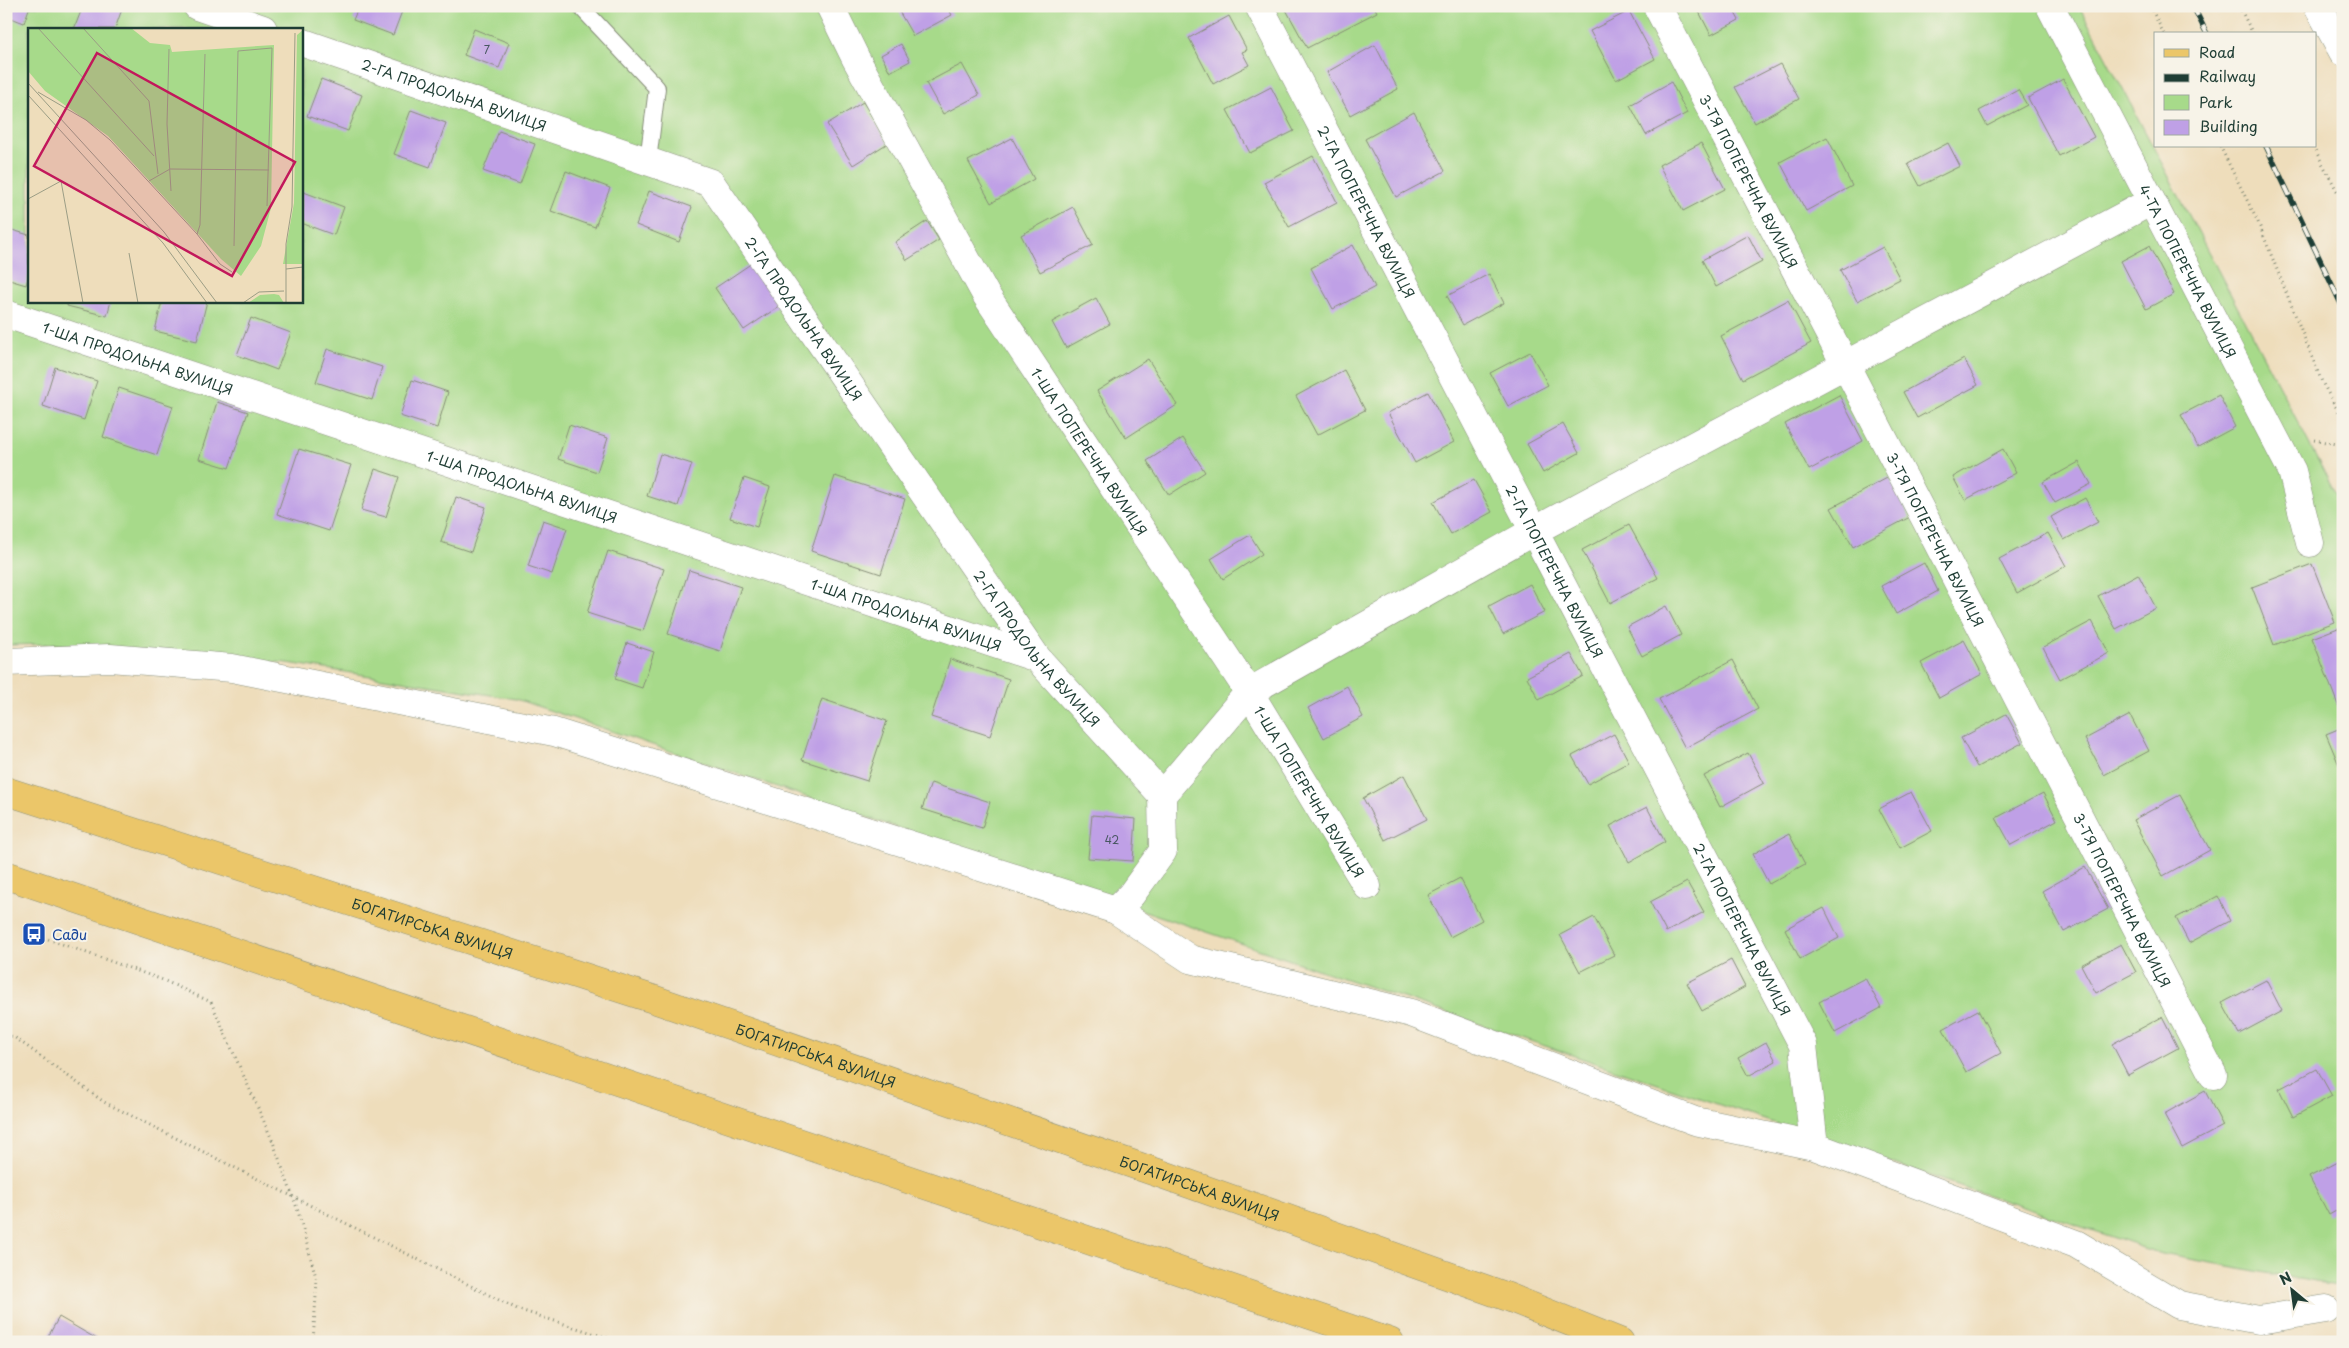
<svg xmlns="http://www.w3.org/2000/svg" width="2349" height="1348" font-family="'Playpen Sans',sans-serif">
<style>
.green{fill:#a7da8a;stroke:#638c5f;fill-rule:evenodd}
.building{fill:#bfa0e6}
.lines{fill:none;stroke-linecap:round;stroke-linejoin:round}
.service-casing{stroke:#868d78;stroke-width:18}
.minor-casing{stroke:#868d78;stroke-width:29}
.primary-casing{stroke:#868d78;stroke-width:29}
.path{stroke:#868d78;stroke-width:3;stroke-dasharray:1 4;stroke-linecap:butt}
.service{stroke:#fff;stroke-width:16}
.minor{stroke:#fff;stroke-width:28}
.primary{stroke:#ebc669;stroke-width:28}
.rail-casing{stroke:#1f3d34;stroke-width:5.5}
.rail{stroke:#f7f3e8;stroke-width:4;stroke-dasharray:11;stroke-linecap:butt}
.labels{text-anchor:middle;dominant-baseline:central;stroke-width:4;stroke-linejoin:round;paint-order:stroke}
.number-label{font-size:11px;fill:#475660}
.street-label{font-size:14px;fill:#1f3d34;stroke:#f7f3e8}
.transit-label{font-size:14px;fill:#164399;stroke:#f7f3e8;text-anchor:start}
.inset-road{fill:none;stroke:#9b9d85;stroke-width:1}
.view{fill:#c2185b;fill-opacity:0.15;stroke:#c2185b;stroke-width:2.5}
.inset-edge{fill:none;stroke:#1f3d34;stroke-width:2.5}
</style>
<rect width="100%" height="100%" fill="#f7f3e8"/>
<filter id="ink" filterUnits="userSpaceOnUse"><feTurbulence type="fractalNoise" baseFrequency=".02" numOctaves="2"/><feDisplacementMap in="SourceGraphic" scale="10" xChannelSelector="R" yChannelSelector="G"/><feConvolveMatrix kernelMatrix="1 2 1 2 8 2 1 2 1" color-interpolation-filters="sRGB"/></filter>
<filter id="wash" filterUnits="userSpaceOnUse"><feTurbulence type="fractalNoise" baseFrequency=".0096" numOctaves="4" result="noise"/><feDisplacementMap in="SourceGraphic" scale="20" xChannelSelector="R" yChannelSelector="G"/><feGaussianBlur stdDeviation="1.12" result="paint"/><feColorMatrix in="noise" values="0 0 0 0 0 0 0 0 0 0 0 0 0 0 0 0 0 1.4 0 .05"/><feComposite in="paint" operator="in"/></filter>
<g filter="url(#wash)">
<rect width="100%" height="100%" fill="#edb"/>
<path class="green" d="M 6,6 L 2079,6 L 2343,508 L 2343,1287 L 2162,1254 L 516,699 L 288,663 L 53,644 L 6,645 ZM 29,29 L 301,29 L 301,301 L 29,301 Z"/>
<g id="blocks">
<path class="building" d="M 6,6 L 30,6 L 24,23 L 6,16 Z
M 83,6 L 115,6 L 122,9 L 115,29 L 74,29 Z
M 359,6 L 404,6 L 393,35 L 353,20 Z
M 896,6 L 947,6 L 952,15 L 913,36 Z
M 1284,6 L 1374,6 L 1377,12 L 1307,48 Z
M 1696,6 L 1731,6 L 1739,20 L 1711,35 Z
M 1629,11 L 1655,59 L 1616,80 L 1590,31 Z
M 1229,16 L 1247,50 L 1242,52 L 1249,65 L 1213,84 L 1189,38 Z
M 474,29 L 509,43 L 499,68 L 464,55 Z
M 901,44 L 910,61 L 890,72 L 881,55 Z
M 1375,45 L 1398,89 L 1350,115 L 1327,72 Z
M 962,64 L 979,95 L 943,114 L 926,83 Z
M 1780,64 L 1799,99 L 1755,123 L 1735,87 Z
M 321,79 L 362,95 L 348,131 L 307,116 Z
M 2063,79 L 2094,137 L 2059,156 L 2028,98 Z
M 1671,82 L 1687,113 L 1646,135 L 1630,105 Z
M 1271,87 L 1294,131 L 1250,153 L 1227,110 Z
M 2018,90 L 2027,105 L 1987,126 L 1979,111 Z
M 863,102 L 888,143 L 853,165 L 827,124 Z
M 411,110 L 446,123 L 430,167 L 394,154 Z
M 1414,112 L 1445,171 L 1396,197 L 1365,139 Z
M 499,131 L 535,144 L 520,184 L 483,171 Z
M 1827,137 L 1852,186 L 1806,211 L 1780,162 Z
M 1012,138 L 1034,179 L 991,203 L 968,161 Z
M 1701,143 L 1725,189 L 1683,211 L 1659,165 Z
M 1948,143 L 1960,166 L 1920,186 L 1908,164 Z
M 1313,156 L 1337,202 L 1289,227 L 1264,182 Z
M 566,171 L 610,188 L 595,227 L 551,211 Z
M 301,191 L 344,207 L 334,235 L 301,223 Z
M 649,191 L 692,207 L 679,242 L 636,225 Z
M 1073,207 L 1093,245 L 1040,272 L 1021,235 Z
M 927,221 L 939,240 L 907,260 L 895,242 Z
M 12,230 L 29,235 L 29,274 L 26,285 L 6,279 L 6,251 Z
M 1748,235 L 1762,262 L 1716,287 L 1702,260 Z
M 1353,245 L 1375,287 L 1333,309 L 1311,268 Z
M 2149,246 L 2174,294 L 2146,309 L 2121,261 Z
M 1883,247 L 1900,279 L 1857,301 L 1840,270 Z
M 755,261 L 784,303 L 744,330 L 715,288 Z
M 1489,274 L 1504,303 L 1463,325 L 1447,296 Z
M 1096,298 L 1110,324 L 1066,348 L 1052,322 Z
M 1788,300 L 1811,343 L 1743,379 L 1721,336 Z
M 68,301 L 111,301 L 107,316 L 67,306 Z
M 162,301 L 207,301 L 197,341 L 155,331 Z
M 251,318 L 291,333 L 277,370 L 237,355 Z
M 327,349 L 382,367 L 372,400 L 316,382 Z
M 1530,352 L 1548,385 L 1508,406 L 1490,373 Z
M 1148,359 L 1177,405 L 1126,438 L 1097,391 Z
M 1964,359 L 1978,385 L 1917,418 L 1903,392 Z
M 55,367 L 97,381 L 84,420 L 43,406 Z
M 1344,370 L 1365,410 L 1317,435 L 1296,396 Z
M 412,380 L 448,392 L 437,428 L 400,416 Z
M 119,388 L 173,406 L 157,455 L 103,437 Z
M 1428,392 L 1454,442 L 1415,463 L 1388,413 Z
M 1839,395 L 1863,441 L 1809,470 L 1785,424 Z
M 2219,395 L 2235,427 L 2198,447 L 2181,415 Z
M 217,402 L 248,412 L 229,468 L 199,459 Z
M 1563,424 L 1579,453 L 1543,473 L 1527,444 Z
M 569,425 L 608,438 L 597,472 L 558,459 Z
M 1183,438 L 1205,472 L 1169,495 L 1147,461 Z
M 299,449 L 351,465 L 329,531 L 277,514 Z
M 2003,449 L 2016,473 L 1965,500 L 1953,477 Z
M 660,454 L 692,464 L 678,506 L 647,496 Z
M 2079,462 L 2091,484 L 2055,503 L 2043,482 Z
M 375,469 L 399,477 L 386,517 L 361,510 Z
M 835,476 L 905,499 L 881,574 L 811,551 Z
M 1889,477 L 1910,517 L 1853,547 L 1831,508 Z
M 744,478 L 770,487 L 757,527 L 730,518 Z
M 1474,480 L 1492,512 L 1451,534 L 1433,502 Z
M 456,497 L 486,507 L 471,552 L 441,542 Z
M 2085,498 L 2098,522 L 2064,540 L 2051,517 Z
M 543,520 L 567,528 L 552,574 L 528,566 Z
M 1629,525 L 1658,578 L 1610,603 L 1582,550 Z
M 2048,533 L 2066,566 L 2017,593 L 1999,559 Z
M 1250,535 L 1262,554 L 1223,579 L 1211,559 Z
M 608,551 L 664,569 L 643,631 L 587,613 Z
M 1924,563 L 1938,591 L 1896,614 L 1881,586 Z
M 2312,564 L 2335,622 L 2274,645 L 2252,587 Z
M 689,570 L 741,587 L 720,651 L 668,634 Z
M 2138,574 L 2156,608 L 2116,629 L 2098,596 Z
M 1530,584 L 1545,612 L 1503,634 L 1489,606 Z
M 1666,606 L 1681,635 L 1642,656 L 1627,627 Z
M 2092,621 L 2109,653 L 2060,679 L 2043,647 Z
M 2338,628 L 2343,641 L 2343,718 L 2312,638 Z
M 1964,640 L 1982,674 L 1939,698 L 1921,663 Z
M 627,643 L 654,652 L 642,688 L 615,679 Z
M 1571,654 L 1583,676 L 1539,700 L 1527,677 Z
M 950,659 L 1009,679 L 990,736 L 931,717 Z
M 1733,660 L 1758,709 L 1685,748 L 1659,699 Z
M 1347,686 L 1363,717 L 1324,738 L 1308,708 Z
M 822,699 L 887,721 L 867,781 L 802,760 Z
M 2006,714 L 2022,743 L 1977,767 L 1961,738 Z
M 2130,715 L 2149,751 L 2104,775 L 2085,739 Z
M 2343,727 L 2343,764 L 2339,765 L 2326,734 Z
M 1614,734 L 1629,762 L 1588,784 L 1572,756 Z
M 1748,753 L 1764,783 L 1720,807 L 1704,776 Z
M 1404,775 L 1427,819 L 1385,840 L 1363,798 Z
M 931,783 L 990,802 L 982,828 L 922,809 Z
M 1911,792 L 1932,831 L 1900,848 L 1879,809 Z
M 2043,793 L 2057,820 L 2011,845 L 1996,818 Z
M 2180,795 L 2210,850 L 2163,876 L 2133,820 Z
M 1647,807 L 1665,842 L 1629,862 L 1610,826 Z
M 1092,815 L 1136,819 L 1133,861 L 1088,858 Z
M 1789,834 L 1805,864 L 1769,884 L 1753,854 Z
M 2085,867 L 2108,909 L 2064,932 L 2042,891 Z
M 1460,878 L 1482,920 L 1450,937 L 1428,895 Z
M 1687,882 L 1704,912 L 1666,932 L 1650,902 Z
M 2218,896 L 2230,921 L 2189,943 L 2176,918 Z
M 1824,908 L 1839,938 L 1800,959 L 1785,929 Z
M 1594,917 L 1614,955 L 1580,972 L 1560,935 Z
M 2121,944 L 2136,972 L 2096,993 L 2081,965 Z
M 1731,960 L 1745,987 L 1702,1011 L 1687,983 Z
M 1865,978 L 1881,1008 L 1835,1033 L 1819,1002 Z
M 2266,980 L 2282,1011 L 2239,1034 L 2222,1003 Z
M 1978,1010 L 2001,1053 L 1966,1072 L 1943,1029 Z
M 2162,1017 L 2178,1048 L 2128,1075 L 2112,1044 Z
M 1766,1042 L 1776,1061 L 1748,1076 L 1738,1058 Z
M 2317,1069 L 2332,1096 L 2293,1117 L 2279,1089 Z
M 2205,1091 L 2223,1126 L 2182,1148 L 2164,1114 Z
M 2342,1160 L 2343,1207 L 2329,1215 L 2309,1177 Z
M 59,1317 L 102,1342 L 45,1342 Z"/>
</g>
</g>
<g filter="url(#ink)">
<use href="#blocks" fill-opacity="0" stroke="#868d78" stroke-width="1"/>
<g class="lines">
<g class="service-casing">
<path id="service" d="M 580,6 L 657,88 L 648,161"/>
</g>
<g class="minor-casing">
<g id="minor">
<path d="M 197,6 L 263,29"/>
<path id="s1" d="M 830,6 L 856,59 L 986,295 L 1249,692 L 1367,886"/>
<path id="s2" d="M 1259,6 L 1803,1045 L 1814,1146"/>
<path id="s3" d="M 1657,6 L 1845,364 L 2213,1075"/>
<path id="s4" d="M 2050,6 L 2292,471 L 2310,543"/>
<path d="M 2318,6 L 2343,52"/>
<path id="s5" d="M 301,42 L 711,183 L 1037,658 L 1162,795"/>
<path id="s6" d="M 6,314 L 1037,658"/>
<path d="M 6,662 L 110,658 L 232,668 L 554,732 L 1116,910 L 1190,959 L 1411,1013 L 1695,1121 L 1814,1146 L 2076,1244 L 2179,1305 L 2259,1320 L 2326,1309"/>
<path d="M 1116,910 L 1131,895 L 1163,851 L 1162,795 L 1249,692 L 1532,532 L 2150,202"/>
</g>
</g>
<g class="primary-casing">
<g id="primary">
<path id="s7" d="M 6,791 L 656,1000 L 1164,1175 L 1508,1297 L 1620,1342"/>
<path d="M 6,875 L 1390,1342"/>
</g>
</g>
<path class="path" d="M 2150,6 L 2164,34
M 2239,6 L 2253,34
M 2220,146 L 2258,222 L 2322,382 L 2343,420
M 2313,146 L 2343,202
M 2314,440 L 2343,445
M 34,934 L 163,980 L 211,1002 L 273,1142 L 298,1211 L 317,1281 L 313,1342
M 6,1035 L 14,1037 L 104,1102 L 517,1309 L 621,1342"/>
<use href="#service" class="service"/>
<use href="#minor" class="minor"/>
<use href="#primary" class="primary"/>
<g class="rail-casing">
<path id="rail" d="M 2193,6 L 2207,34
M 2266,146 L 2343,308"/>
</g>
<use href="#rail" class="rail"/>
</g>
</g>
<defs>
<g id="bus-square" transform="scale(1.25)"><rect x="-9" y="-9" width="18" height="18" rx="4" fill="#1a4fb4" stroke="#f7f3e8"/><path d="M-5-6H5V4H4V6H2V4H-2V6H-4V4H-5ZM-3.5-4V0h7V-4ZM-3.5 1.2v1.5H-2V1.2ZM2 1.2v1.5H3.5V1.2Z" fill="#fff"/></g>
</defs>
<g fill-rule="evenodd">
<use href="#bus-square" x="34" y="934"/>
</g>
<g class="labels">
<g class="number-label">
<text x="487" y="49">7</text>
<text x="1112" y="839">42</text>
</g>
<g class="street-label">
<text stroke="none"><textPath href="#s5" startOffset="162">2-ГА ПРОДОЛЬНА ВУЛИЦЯ</textPath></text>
<text stroke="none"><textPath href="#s3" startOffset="198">3-ТЯ ПОПЕРЕЧНА ВУЛИЦЯ</textPath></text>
<text stroke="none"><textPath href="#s2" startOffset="232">2-ГА ПОПЕРЕЧНА ВУЛИЦЯ</textPath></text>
<text stroke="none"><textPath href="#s4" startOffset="299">4-ТА ПОПЕРЕЧНА ВУЛИЦЯ</textPath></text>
<text stroke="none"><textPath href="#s5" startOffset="598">2-ГА ПРОДОЛЬНА ВУЛИЦЯ</textPath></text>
<text stroke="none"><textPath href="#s6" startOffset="139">1-ША ПРОДОЛЬНА ВУЛИЦЯ</textPath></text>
<text stroke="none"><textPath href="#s1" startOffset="516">1-ША ПОПЕРЕЧНА ВУЛИЦЯ</textPath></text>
<text stroke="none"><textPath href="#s6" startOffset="544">1-ША ПРОДОЛЬНА ВУЛИЦЯ</textPath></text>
<text stroke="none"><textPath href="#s3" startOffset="602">3-ТЯ ПОПЕРЕЧНА ВУЛИЦЯ</textPath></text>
<text stroke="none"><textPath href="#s2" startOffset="638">2-ГА ПОПЕРЕЧНА ВУЛИЦЯ</textPath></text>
<text stroke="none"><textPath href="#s6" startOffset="949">1-ША ПРОДОЛЬНА ВУЛИЦЯ</textPath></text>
<text stroke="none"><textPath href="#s5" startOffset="1002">2-ГА ПРОДОЛЬНА ВУЛИЦЯ</textPath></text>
<text stroke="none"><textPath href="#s1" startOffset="921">1-ША ПОПЕРЕЧНА ВУЛИЦЯ</textPath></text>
<text stroke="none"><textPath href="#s3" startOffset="1008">3-ТЯ ПОПЕРЕЧНА ВУЛИЦЯ</textPath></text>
<text stroke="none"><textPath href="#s7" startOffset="448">БОГАТИРСЬКА ВУЛИЦЯ</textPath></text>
<text stroke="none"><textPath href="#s2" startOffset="1042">2-ГА ПОПЕРЕЧНА ВУЛИЦЯ</textPath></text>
<text stroke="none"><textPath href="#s7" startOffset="852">БОГАТИРСЬКА ВУЛИЦЯ</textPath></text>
<text stroke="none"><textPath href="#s7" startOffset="1258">БОГАТИРСЬКА ВУЛИЦЯ</textPath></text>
</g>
<g class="transit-label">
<text x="52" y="934">Сади</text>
</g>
</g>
<g transform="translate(28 28)">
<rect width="275" height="275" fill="#edb"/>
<path d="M 0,0 L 103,0 L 122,15 L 142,17 L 144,24 L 246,17 L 243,180 L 233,218 L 213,248 L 193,231 L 80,108 L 17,63 L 0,43 ZM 275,2 L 275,236 L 255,236 L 266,175 L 269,7 ZM 246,266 L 251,267 L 256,275 L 220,275 L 232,267 Z" fill="#a7da8a"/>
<path class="inset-road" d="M 10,0 L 126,128M 55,0 L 121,73 L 130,146M 141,21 L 139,96 L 143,163M 0,55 L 136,204 L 189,275M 10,64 L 58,92 L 82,112 L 169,206 L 192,236 L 204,244M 0,67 L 135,215 L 179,275M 121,153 L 142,141 L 241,142M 0,171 L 33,153 L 55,275M 169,206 L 172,197 L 177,26M 206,218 L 210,23 L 244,20 L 239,178M 101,225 L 110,275M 258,241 L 275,239M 215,275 L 231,264 L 256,263M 258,275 L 258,216 L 264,179 L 267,5"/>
<path class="view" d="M 69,25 L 267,134 L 204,248 L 6,138 Z"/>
<rect width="275" height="275" class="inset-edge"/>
</g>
<rect width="2349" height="1348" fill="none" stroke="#f7f3e8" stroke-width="25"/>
<rect x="2154" y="32" width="162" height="115" fill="#f7f3e8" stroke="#a1aaa0"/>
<rect x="2164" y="49" width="25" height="8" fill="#ebc669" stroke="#a1aaa0"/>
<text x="2199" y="58" font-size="15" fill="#1f3d34">Road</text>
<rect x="2164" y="74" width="25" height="8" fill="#1f3d34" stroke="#a1aaa0"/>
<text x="2199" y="82" font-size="15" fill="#1f3d34">Railway</text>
<rect x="2164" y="95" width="25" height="15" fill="#a7da8a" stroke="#a1aaa0"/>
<text x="2199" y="108" font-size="15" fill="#1f3d34">Park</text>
<rect x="2164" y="120" width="25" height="15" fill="#bfa0e6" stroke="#a1aaa0"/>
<text x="2199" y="132" font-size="15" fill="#1f3d34">Building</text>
<g transform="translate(2292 1290) rotate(331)" stroke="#f7f3e8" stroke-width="4" paint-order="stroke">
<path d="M0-4L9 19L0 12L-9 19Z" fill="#1f3d34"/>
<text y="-8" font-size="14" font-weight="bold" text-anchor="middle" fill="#1f3d34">N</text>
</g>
</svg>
